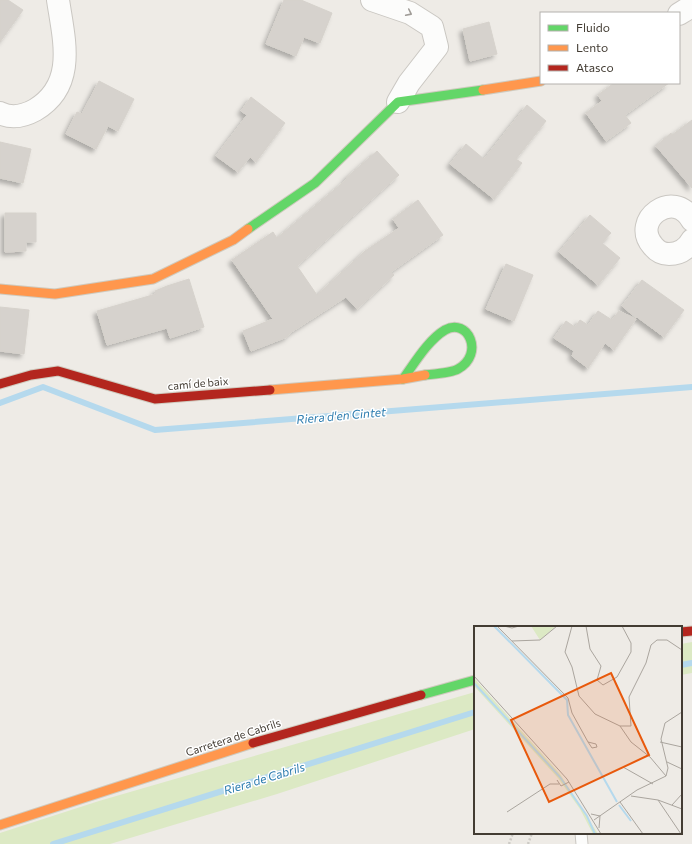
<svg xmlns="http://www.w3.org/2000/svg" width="692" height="844" font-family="Commissioner,sans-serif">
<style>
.green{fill:#dce9c4}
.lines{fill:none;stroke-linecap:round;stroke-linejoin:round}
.stream{stroke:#b5d9ed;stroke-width:6}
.building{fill:#d6d2cd;stroke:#d6d2cc;filter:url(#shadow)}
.lane-casing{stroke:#cac7c2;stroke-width:13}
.street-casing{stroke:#cac7c2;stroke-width:24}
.fast-casing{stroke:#cfcabe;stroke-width:11}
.slow-casing{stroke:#cfcabe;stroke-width:11}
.jam-casing{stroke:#cfcabe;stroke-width:11}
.path{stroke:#cccac5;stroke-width:2.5;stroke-dasharray:2 2;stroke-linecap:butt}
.lane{stroke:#fcfcfb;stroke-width:11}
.street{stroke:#fcfcfb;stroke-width:22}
.fast{stroke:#63d668;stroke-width:9}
.slow{stroke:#ff974d;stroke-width:9}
.jam{stroke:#b3261e;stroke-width:9}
.oneway{stroke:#a09c97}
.labels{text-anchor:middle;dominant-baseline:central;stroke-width:3;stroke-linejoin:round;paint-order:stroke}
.street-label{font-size:11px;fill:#433c33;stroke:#fff}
.water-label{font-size:12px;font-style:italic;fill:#2c7caf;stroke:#fff}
.inset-river{fill:none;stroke:#b5d9ed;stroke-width:2}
.inset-road{fill:none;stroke:#aaa59e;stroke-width:1}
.view{fill:#e8590c;fill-opacity:0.15;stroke:#e8590c;stroke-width:2}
.inset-edge{fill:none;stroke:#433c33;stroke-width:2}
</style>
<defs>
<filter id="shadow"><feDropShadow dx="-3.5" dy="3.5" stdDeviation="2" flood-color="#0004"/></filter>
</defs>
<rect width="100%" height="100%" fill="#eeebe6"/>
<path class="green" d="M 692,642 L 692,673 L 681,675 L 681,644 Z
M 475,692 L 475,729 L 277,794 L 110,844 L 0,844 L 0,833 L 99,801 Z"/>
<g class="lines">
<path class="stream" d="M 0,403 L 43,387 L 155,430 L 692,387
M 681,665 L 692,663
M 53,844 L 475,712"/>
</g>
<path class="building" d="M 0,0 L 8,0 L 23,10 L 0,42 Z
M 284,0 L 301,0 L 332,13 L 320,43 L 304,37 L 296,56 L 266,44 Z
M 489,22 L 497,54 L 470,61 L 463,29 Z
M 99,81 L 134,99 L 118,131 L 108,126 L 96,149 L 66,134 L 77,112 L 82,114 Z
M 614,83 L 669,83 L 625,115 L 631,123 L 606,141 L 586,113 L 602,101 L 598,95 Z
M 251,97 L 285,123 L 256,162 L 250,157 L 238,172 L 216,156 L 247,115 L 241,111 Z
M 527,105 L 546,121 L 516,159 L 522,163 L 494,199 L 450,164 L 466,144 L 484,159 Z
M 692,120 L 692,188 L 656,146 L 671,133 L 672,135 Z
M 0,142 L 31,149 L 23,183 L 0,178 Z
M 377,151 L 399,175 L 297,266 L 317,295 L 365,251 L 399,228 L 393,219 L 418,200 L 443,235 L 391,272 L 394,275 L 357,309 L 346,297 L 290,333 L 287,337 L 251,351 L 243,331 L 273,319 L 232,260 L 273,232 L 277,238 L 347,179 L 346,178 Z
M 5,213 L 36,213 L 36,242 L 26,242 L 26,251 L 5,252 Z
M 590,215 L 611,233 L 602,243 L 620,258 L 598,285 L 559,252 Z
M 506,264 L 533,275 L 514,321 L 486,309 Z
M 189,279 L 204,327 L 170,338 L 167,328 L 107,345 L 97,311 L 156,294 L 155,291 L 167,286 Z
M 642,280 L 684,310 L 664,337 L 637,317 L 636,318 L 622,306 Z
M 0,307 L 29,310 L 24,354 L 0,351 Z
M 598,311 L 612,320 L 619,311 L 636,319 L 614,350 L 605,343 L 588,368 L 572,356 L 574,351 L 554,338 L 566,321 L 575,327 L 580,320 L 588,325 Z"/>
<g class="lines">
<g class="lane-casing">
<path id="lane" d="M 581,833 L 582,844"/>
</g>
<g class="street-casing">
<path id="street" d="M 372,0 L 410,13 L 432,27 L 437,47 L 409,83 L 398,102
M 679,14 L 692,6
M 0,113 C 12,119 24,116 35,110 C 77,85 64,40 58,0
M 692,220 C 674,188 630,220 653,246 C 657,251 663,254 669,254 C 679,254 687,249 692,240"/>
</g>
<g class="fast-casing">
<path id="fast" d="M 248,229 L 315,183 L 398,102 L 483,90
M 403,379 C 414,364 428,340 445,330 C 468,317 485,354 458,369 C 451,373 434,374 425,375
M 421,695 L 475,680"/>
</g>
<g class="slow-casing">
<path id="slow" d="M 483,90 L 541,81
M 0,289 L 55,294 L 153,279 L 233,240 L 248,229
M 270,390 L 403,379 L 425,375
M 0,825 L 253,743"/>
</g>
<g class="jam-casing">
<path id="jam" d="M 0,384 L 31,375 L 58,371 L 155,399 L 270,390
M 681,632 L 692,631
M 253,743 L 421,695"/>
</g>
<path class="path" d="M 509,844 L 513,833
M 528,844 L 532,833"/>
<use href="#lane" class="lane"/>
<use href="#street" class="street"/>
<use href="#fast" class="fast"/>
<use href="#slow" class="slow"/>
<use href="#jam" class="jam"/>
</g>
<defs><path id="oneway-chevron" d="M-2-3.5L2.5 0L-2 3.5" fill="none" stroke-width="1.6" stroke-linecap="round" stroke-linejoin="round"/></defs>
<use class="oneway" href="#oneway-chevron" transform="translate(409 13) rotate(26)"/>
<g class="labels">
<g class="street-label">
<text transform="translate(198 383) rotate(-5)">camí de baix</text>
<text transform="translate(233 737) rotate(-18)">Carretera de Cabrils</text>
</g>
<g class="water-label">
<text transform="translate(341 415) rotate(-5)">Riera d'en Cintet</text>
<text transform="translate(264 778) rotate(-17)">Riera de Cabrils</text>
</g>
</g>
<g transform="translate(474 626)">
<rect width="208" height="208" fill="#eeebe6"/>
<path d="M 57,0 L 82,0 L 66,14 ZM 0,52 L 86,148 L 124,208 L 119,208 L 106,183 L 84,152 L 0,60 Z" fill="#dce9c4"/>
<path class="inset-river" d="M 20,0 L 93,74 L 94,89 L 143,176M 0,57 L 86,151 L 113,190 L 121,208M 145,179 L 157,195"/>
<path class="inset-road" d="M 23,0 L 94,72 L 98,87 L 114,116 L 118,122 L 123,121 L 122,118 L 114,116M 30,0 L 38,2 L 45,0M 98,0 L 91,26 L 98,41 L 105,70 L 121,88 L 146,100 L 157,116 L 176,131 L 192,150M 112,0 L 116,23 L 127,40 L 123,54 L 129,59 L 143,51 L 157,26 L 157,17 L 148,0M 38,15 L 66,14 L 83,0M 0,50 L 93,153 L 127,208M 146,100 L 157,100 L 155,71 L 172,37 L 177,19 L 183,14 L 193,14 L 208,24M 186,116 L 208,121M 193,136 L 208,143M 149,141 L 179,158M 83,154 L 87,160 L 95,156M 157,170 L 184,174 L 208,183M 184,174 L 207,208M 146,176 L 169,208M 198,179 L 208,168M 33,186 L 76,158 L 85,158M 117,188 L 126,190 L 125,202M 120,194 L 163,164 L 192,150 L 194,142 L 187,113 L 191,97 L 208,86"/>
<path class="view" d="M 137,47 L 175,129 L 75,176 L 37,94 Z"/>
<rect width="208" height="208" class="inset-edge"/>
</g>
<rect x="540" y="12" width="140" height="72" fill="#ffffff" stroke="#b4b1ad"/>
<rect x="548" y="25" width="20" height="6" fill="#63d668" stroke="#b4b1ad"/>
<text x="576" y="32" font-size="12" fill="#433c33">Fluido</text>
<rect x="548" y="45" width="20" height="6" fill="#ff974d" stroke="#b4b1ad"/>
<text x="576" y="52" font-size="12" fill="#433c33">Lento</text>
<rect x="548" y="65" width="20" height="6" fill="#b3261e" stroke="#b4b1ad"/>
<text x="576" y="72" font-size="12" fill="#433c33">Atasco</text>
</svg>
